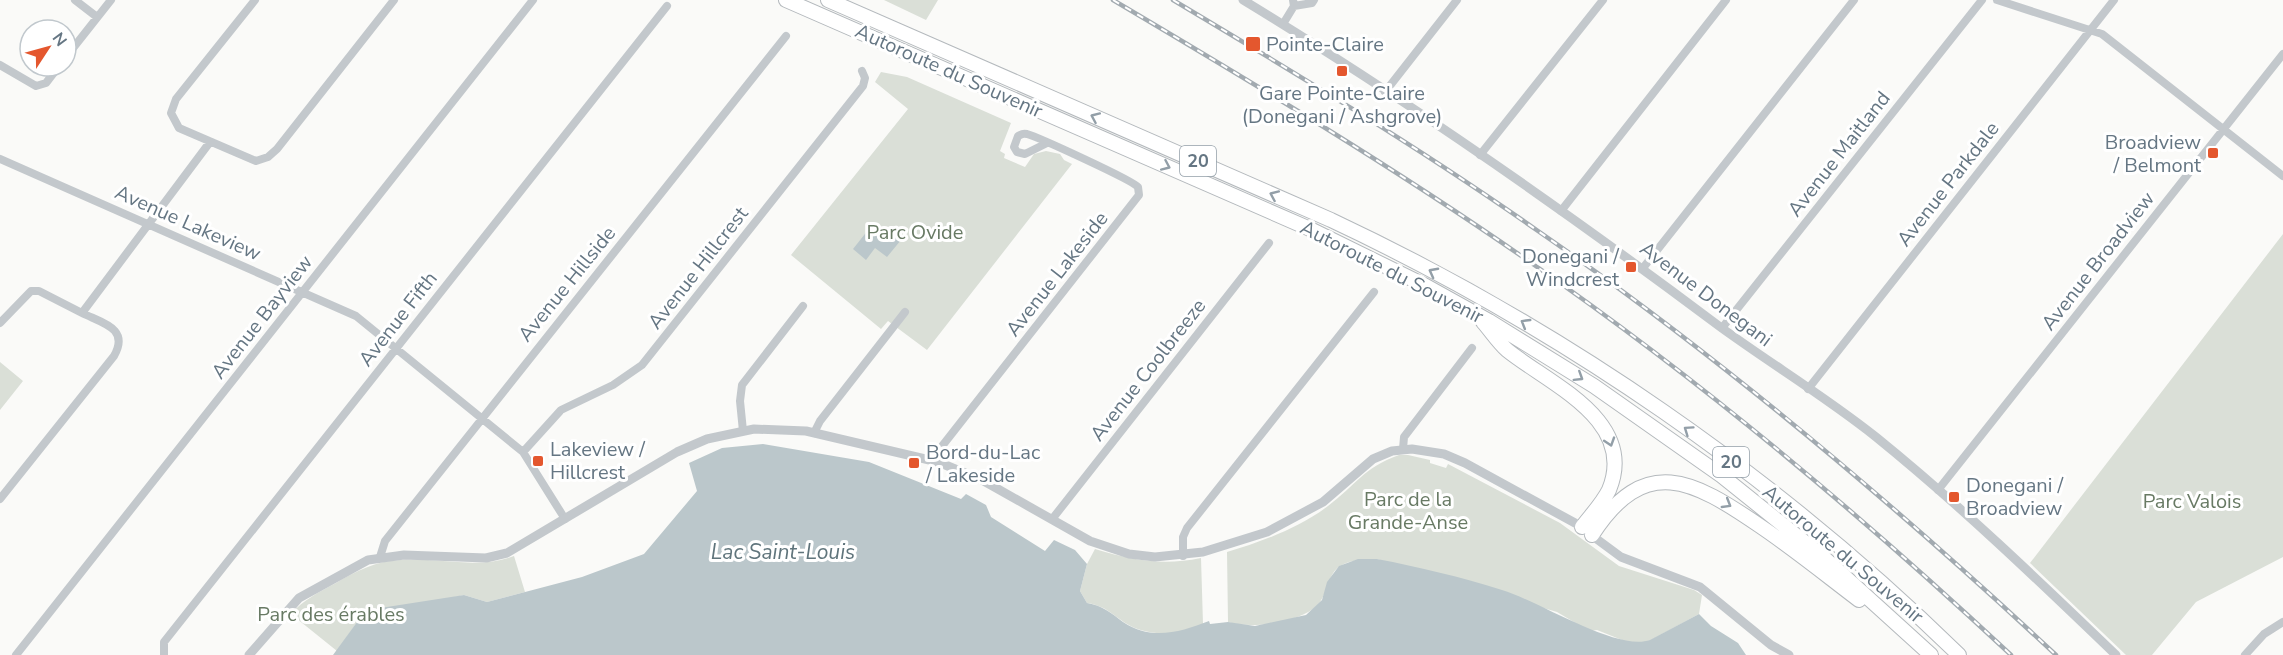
<svg xmlns="http://www.w3.org/2000/svg" width="2283" height="655" font-family="'Nunito Sans',sans-serif">
<style>
.green{fill:#dadfd7}
.water{fill:#bbc7cb}
.lines{fill:none;stroke-linecap:round;stroke-linejoin:round}
.motorway-casing{stroke:#b4b9bd;stroke-width:16}
.minor{stroke:#c3c8cc;stroke-width:8}
.tertiary{stroke:#c3c8cc;stroke-width:9}
.motorway{stroke:#fff;stroke-width:14}
.rail-casing{stroke:#a2aab0;stroke-width:4.5}
.rail{stroke:#fff;stroke-width:2;stroke-dasharray:7;stroke-linecap:butt}
.oneway{stroke:#939fa8}
.poi-dot{fill:#e4572e;stroke:#fff;stroke-width:2}
.labels{text-anchor:middle;dominant-baseline:central;stroke-width:6;stroke-linejoin:round;paint-order:stroke}
.shield{fill:#fff;stroke:#939fa8;stroke-width:1.5}
.shield-label{font-size:18px;font-weight:bold;fill:#657683}
.poi-label{font-size:20px;fill:#657683;stroke:#fff;text-anchor:start}
.street-label{font-size:20px;fill:#657683;stroke:#fff}
.park-label{font-size:20px;fill:#687a64;stroke:#fff}
.water-label{font-size:21px;font-style:italic;fill:#60757c;stroke:#fff}
</style>
<rect width="100%" height="100%" fill="#fafaf8"/>
<path class="green" d="M 884,0 L 938,0 L 926,20 Z
M 881,72 L 907,77 L 1011,123 L 1000,151 L 1005,154 L 1004,158 L 1025,167 L 1034,154 L 1046,151 L 1060,154 L 1064,160 L 1072,164 L 927,350 L 888,321 L 881,329 L 791,255 L 908,109 L 875,82 Z
M 2283,234 L 2283,557 L 2196,602 L 2152,655 L 2126,655 L 2030,563 Z
M 0,362 L 23,381 L 0,410 Z
M 1399,455 L 1408,455 L 1430,460 L 1430,463 L 1446,468 L 1448,464 L 1560,523 L 1619,566 L 1694,590 L 1702,595 L 1699,614 L 1651,640 L 1642,643 L 1627,642 L 1597,630 L 1589,631 L 1557,612 L 1377,559 C 1364,560 1352,559 1340,566 C 1328,574 1328,591 1320,602 C 1306,622 1251,630 1228,622 L 1227,552 C 1261,542 1299,528 1328,506 C 1356,485 1363,468 1399,455 Z
M 1095,549 C 1132,560 1162,566 1201,558 L 1203,624 C 1180,636 1149,637 1127,624 C 1111,614 1106,606 1087,603 L 1080,591 L 1087,564 Z
M 514,556 L 525,592 L 487,602 L 464,595 L 360,618 L 337,651 L 291,614 C 303,600 319,592 336,583 C 356,571 376,561 400,560 C 439,557 476,570 514,556 Z"/>
<path class="water" d="M 872,225 L 884,235 L 888,230 L 901,240 L 887,257 L 875,248 L 866,260 L 853,249 Z
M 763,444 L 869,462 L 961,499 L 966,494 L 986,505 L 991,517 L 1045,551 L 1054,540 L 1075,550 L 1087,564 L 1080,591 L 1087,603 C 1103,606 1110,612 1123,622 C 1151,641 1181,632 1209,621 L 1210,624 L 1228,622 L 1255,626 L 1306,615 L 1322,600 L 1327,582 L 1339,566 L 1358,559 L 1377,559 C 1419,567 1461,577 1502,590 C 1539,601 1617,652 1650,640 L 1699,614 L 1711,626 L 1738,643 L 1746,655 L 333,655 L 360,618 L 374,609 L 464,595 L 487,602 L 582,577 L 644,554 L 697,491 L 689,463 L 722,448 Z"/>
<g class="lines">
<g class="motorway-casing">
<path id="motorway" d="M 786,0 L 1310,229 L 1426,286 L 1489,321 L 1594,386 L 1722,476 L 1823,557 L 1931,655
M 828,0 L 1331,220 C 1561,328 1777,477 1959,655
M 1483,322 C 1491,331 1498,342 1507,350 C 1549,384 1638,420 1609,490 C 1602,504 1591,515 1582,527
M 1592,535 C 1645,453 1693,480 1760,526 C 1794,549 1826,575 1859,600"/>
</g>
<path class="minor" d="M 75,0 L 97,17
M 255,0 L 176,99 L 171,113 L 179,128 L 256,161 L 268,157 L 277,149 L 394,0
M 1293,0 L 1294,6 L 1312,3 L 1314,0
M 1997,0 L 2102,34 L 2283,176
M 1283,24 L 1294,6
M 66,57 L 111,0
M 0,65 L 36,86 L 46,83 L 59,66
M 1385,92 L 1457,0
M 1480,155 L 1603,0
M 0,159 L 356,316 L 523,452 L 565,519
M 1561,211 L 1726,0
M 1643,268 L 1854,0
M 0,323 L 31,291 L 39,291 L 82,313
M 1722,328 L 1982,0
M 1808,389 L 2114,0
M 743,431 L 740,401 L 742,385 L 803,306
M 814,433 L 820,421 L 905,312
M 1403,449 L 1404,437 L 1472,348
M 523,452 L 561,410 L 613,385 L 642,365 L 863,86 L 865,78 L 862,71
M 934,461 L 939,450 L 1139,195 L 1138,187 C 1132,180 1038,137 1027,134 C 1022,133 1022,134 1018,136 L 1014,147 L 1017,152 L 1025,154 L 1047,143
M 1938,490 L 2283,54
M 0,499 L 114,356 C 130,328 102,323 82,313 L 210,142
M 1053,518 L 1269,243
M 1183,556 L 1183,537 L 1187,528 L 1374,292
M 380,557 L 385,541 L 786,36
M 16,655 L 533,0
M 164,655 L 164,642 L 667,6
M 2245,655 L 2264,634 L 2283,622"/>
<path class="tertiary" d="M 1243,0 C 1406,99 1567,212 1719,326 C 1771,364 1826,397 1876,437 C 1960,505 2038,580 2116,655
M 249,655 L 299,598 L 368,560 L 404,555 L 486,558 L 507,553 L 677,452 L 707,439 L 754,429 L 806,431 L 938,462 L 982,480 L 1090,541 L 1129,554 L 1155,557 L 1203,552 L 1267,532 L 1323,502 L 1373,459 L 1392,451 L 1412,449 L 1444,454 L 1465,463 L 1575,523 L 1621,557 L 1700,587 L 1771,645 L 1789,655"/>
<use href="#motorway" class="motorway"/>
<g class="rail-casing">
<path id="rail" d="M 1113,0 C 1255,84 1395,168 1530,262 C 1701,380 1860,514 2011,655
M 1173,0 C 1297,74 1420,148 1538,231 C 1722,358 1892,502 2056,655"/>
</g>
<use href="#rail" class="rail"/>
</g>
<defs><path id="oneway-chevron" d="M-2-3.5L2.5 0L-2 3.5" fill="none" stroke-width="1.6" stroke-linecap="round" stroke-linejoin="round" transform="scale(1.5)"/></defs>
<g class="oneway">
<use href="#oneway-chevron" transform="translate(1095 117) rotate(-156)"/>
<use href="#oneway-chevron" transform="translate(1166 166) rotate(24)"/>
<use href="#oneway-chevron" transform="translate(1274 195) rotate(-156)"/>
<use href="#oneway-chevron" transform="translate(1433 272) rotate(-152)"/>
<use href="#oneway-chevron" transform="translate(1525 323) rotate(-149)"/>
<use href="#oneway-chevron" transform="translate(1579 377) rotate(32)"/>
<use href="#oneway-chevron" transform="translate(1688 430) rotate(-145)"/>
<use href="#oneway-chevron" transform="translate(1610 442) rotate(72)"/>
<use href="#oneway-chevron" transform="translate(1727 504) rotate(31)"/>
</g>
<g class="poi-dot">
<rect x="1245" y="36" width="16" height="16" rx="3"/>
<rect x="1336" y="65" width="12" height="12" rx="3"/>
<rect x="2207" y="147" width="12" height="12" rx="3"/>
<rect x="1625" y="261" width="12" height="12" rx="3"/>
<rect x="532" y="455" width="12" height="12" rx="3"/>
<rect x="908" y="457" width="12" height="12" rx="3"/>
<rect x="1948" y="491" width="12" height="12" rx="3"/>
</g>
<g class="labels">
<g class="shield">
<rect x="1180" y="146" width="36" height="30" rx="4.5"/>
<rect x="1713" y="447" width="36" height="30" rx="4.5"/>
</g>
<g class="shield-label">
<text x="1198" y="161">20</text>
<text x="1731" y="462">20</text>
</g>
<g class="poi-label">
<text x="1266" y="44">Pointe-Claire</text>
<text x="1342" y="93" text-anchor="middle">Gare Pointe-Claire<tspan x="1342" dy="23">(Donegani / Ashgrove)</tspan></text>
<text x="2201" y="142" text-anchor="end">Broadview<tspan x="2201" dy="23">/ Belmont</tspan></text>
<text x="1619" y="256" text-anchor="end">Donegani /<tspan x="1619" dy="23">Windcrest</tspan></text>
<text x="550" y="449">Lakeview /<tspan x="550" dy="23">Hillcrest</tspan></text>
<text x="926" y="452">Bord-du-Lac<tspan x="926" dy="23">/ Lakeside</tspan></text>
<text x="1966" y="485">Donegani /<tspan x="1966" dy="23">Broadview</tspan></text>
</g>
<g class="street-label">
<text transform="translate(949 71) rotate(24)">Autoroute du Souvenir</text>
<text transform="translate(1839 154) rotate(-52)">Avenue Maitland</text>
<text transform="translate(1948 184) rotate(-52)">Avenue Parkdale</text>
<text transform="translate(188 223) rotate(24)">Avenue Lakeview</text>
<text transform="translate(2098 261) rotate(-52)">Avenue Broadview</text>
<text transform="translate(698 268) rotate(-52)">Avenue Hillcrest</text>
<text transform="translate(1392 272) rotate(27)">Autoroute du Souvenir</text>
<text transform="translate(1057 274) rotate(-52)">Avenue Lakeside</text>
<text transform="translate(567 284) rotate(-51)">Avenue Hillside</text>
<text transform="translate(1706 294) rotate(37)">Avenue Donegani</text>
<text transform="translate(262 317) rotate(-52)">Avenue Bayview</text>
<text transform="translate(398 319) rotate(-52)">Avenue Fifth</text>
<text transform="translate(1148 370) rotate(-52)">Avenue Coolbreeze</text>
<text transform="translate(1843 554) rotate(40)">Autoroute du Souvenir</text>
</g>
<g class="park-label">
<text x="915" y="232">Parc Ovide</text>
<text x="1408" y="499">Parc de la<tspan x="1408" dy="23">Grande-Anse</tspan></text>
<text x="2192" y="501">Parc Valois</text>
<text x="331" y="614">Parc des érables</text>
</g>
<g class="water-label">
<text x="783" y="552">Lac Saint-Louis</text>
</g>
</g>
<g transform="translate(48 48) rotate(54)"><circle r="28" fill="#ffffff" stroke="#c1c8cd" stroke-width="1.5"/>
<path d="M0-4.5L10 22L0 15L-10 22Z" fill="#e4572e"/>
<text y="-9" font-size="16" font-weight="bold" text-anchor="middle" fill="#657683">N</text>
</g>
</svg>
